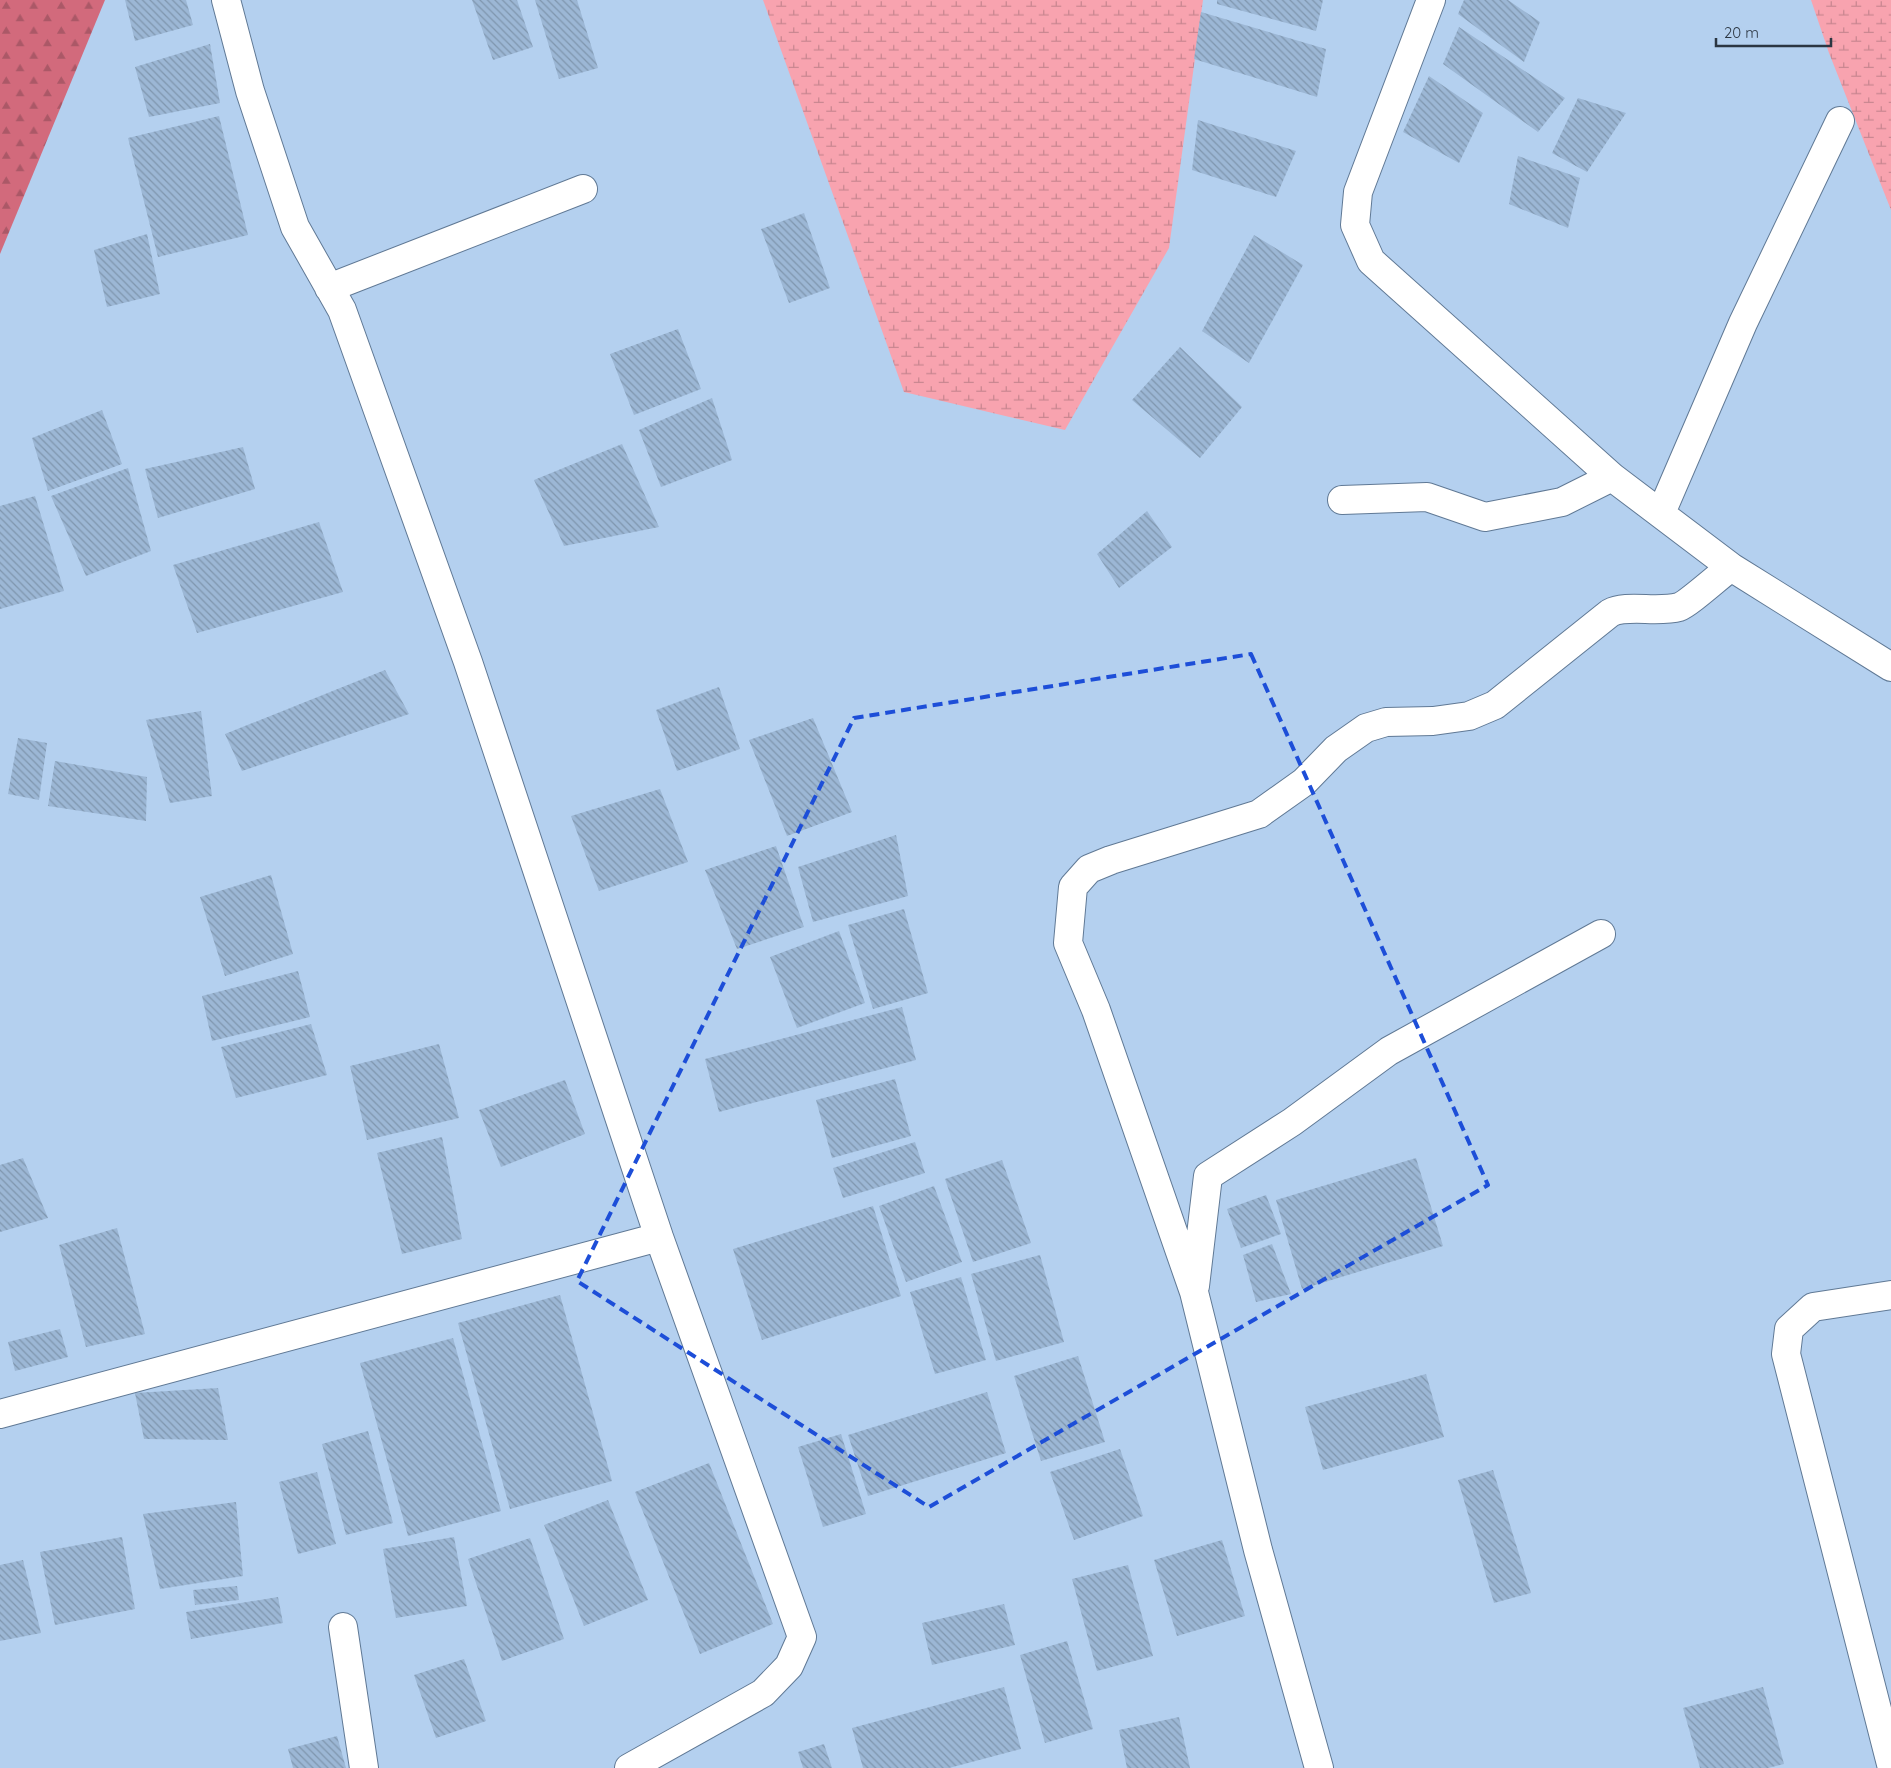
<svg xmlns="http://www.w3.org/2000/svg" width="1891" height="1768" font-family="Quicksand,sans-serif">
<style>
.forest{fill:url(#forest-firs)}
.wetland{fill:url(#wetland-marsh)}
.building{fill:url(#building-back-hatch)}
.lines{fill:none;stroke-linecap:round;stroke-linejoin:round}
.minor-casing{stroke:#607995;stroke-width:30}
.minor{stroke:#fff;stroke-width:28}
.marked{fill:none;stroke:#1d4ed8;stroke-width:4;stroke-dasharray:10 6;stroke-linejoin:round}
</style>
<defs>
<pattern id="forest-firs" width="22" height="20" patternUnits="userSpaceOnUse" patternTransform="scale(1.25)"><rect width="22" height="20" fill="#d26a7c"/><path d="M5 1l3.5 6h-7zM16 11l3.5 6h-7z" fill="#ab5867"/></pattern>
<pattern id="wetland-marsh" width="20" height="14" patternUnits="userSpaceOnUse" patternTransform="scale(1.25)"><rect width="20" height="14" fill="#f8a3af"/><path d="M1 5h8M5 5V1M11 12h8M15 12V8" fill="none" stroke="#c98690"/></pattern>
<pattern id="building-back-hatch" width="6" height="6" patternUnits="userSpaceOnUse" patternTransform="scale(1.25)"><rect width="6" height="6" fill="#9cb7d5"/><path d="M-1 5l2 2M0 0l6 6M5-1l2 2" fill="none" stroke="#7f96ae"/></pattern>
</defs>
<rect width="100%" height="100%" fill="#b4d0ef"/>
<path class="forest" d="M 0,0 L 105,0 L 0,254 Z"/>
<path class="wetland" d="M 763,0 L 1203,0 L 1169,248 L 1065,430 L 904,392 Z
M 1811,0 L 1891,0 L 1891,210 L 1829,53 Z"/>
<path class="building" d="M 125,0 L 186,0 L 193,25 L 135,41 Z
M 472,0 L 517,0 L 533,47 L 493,60 Z
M 535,0 L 577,0 L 598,68 L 559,79 Z
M 1217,0 L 1323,0 L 1316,31 L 1217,4 Z
M 1464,0 L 1508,0 L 1540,22 L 1524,62 L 1458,14 Z
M 1201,12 L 1326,49 L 1317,97 L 1194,59 Z
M 1459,27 L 1565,98 L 1538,132 L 1443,64 Z
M 210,44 L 220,103 L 149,117 L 135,67 Z
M 1429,76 L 1483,113 L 1459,163 L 1403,132 Z
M 1578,98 L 1626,113 L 1587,172 L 1552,153 Z
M 219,116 L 248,235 L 158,257 L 128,138 Z
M 1198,120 L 1296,151 L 1276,197 L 1192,170 Z
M 1518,156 L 1580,178 L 1568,228 L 1509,204 Z
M 804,213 L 830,288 L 789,303 L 761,229 Z
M 147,234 L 160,294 L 107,307 L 94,250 Z
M 1254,235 L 1303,265 L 1249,363 L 1202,331 Z
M 678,329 L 701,389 L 634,415 L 610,354 Z
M 1180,347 L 1242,407 L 1200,458 L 1132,400 Z
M 712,398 L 732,460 L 661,487 L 639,430 Z
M 102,410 L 122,464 L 48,491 L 32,438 Z
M 622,444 L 659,527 L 564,546 L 534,480 Z
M 243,447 L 255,489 L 158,518 L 145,469 Z
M 128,468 L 151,551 L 86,576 L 51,496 Z
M 35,496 L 64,591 L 0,609 L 0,506 Z
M 1147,511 L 1172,547 L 1119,588 L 1097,554 Z
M 319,522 L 343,592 L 197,633 L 173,565 Z
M 385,670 L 409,714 L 242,771 L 225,734 Z
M 719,687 L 740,749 L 677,771 L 656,710 Z
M 201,711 L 212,796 L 170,803 L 146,720 Z
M 813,718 L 852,812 L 787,836 L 749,740 Z
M 18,738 L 47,743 L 39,800 L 8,794 Z
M 55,761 L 147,777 L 146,821 L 48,806 Z
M 660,789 L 688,862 L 599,891 L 571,816 Z
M 896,835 L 908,896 L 813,922 L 798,867 Z
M 776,846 L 804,927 L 737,949 L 705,870 Z
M 271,875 L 293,954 L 225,976 L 200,897 Z
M 904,909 L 928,993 L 873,1009 L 848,925 Z
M 839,931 L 865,1003 L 797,1028 L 770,957 Z
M 298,971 L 310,1017 L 212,1041 L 202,996 Z
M 902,1007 L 916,1060 L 719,1112 L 705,1059 Z
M 311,1024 L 327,1075 L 236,1098 L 221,1047 Z
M 439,1044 L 459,1118 L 367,1140 L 350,1066 Z
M 895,1079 L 911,1136 L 832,1158 L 816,1100 Z
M 565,1080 L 585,1134 L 501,1167 L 479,1110 Z
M 442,1137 L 462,1239 L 402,1254 L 377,1153 Z
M 915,1142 L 925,1173 L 843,1198 L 833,1168 Z
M 23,1158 L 48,1218 L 0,1232 L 0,1165 Z
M 1416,1158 L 1443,1246 L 1302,1289 L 1276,1200 Z
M 1002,1160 L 1031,1243 L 973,1262 L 945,1179 Z
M 934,1186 L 962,1262 L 906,1282 L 879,1206 Z
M 1266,1195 L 1281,1234 L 1241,1248 L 1227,1209 Z
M 873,1206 L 901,1296 L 762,1340 L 733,1249 Z
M 117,1228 L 145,1334 L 86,1347 L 59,1245 Z
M 1272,1244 L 1291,1294 L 1256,1302 L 1243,1255 Z
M 1040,1255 L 1064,1342 L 996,1361 L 971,1274 Z
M 961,1277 L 986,1360 L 935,1374 L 910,1292 Z
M 560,1295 L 612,1481 L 510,1509 L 458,1323 Z
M 60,1329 L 68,1357 L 15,1371 L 8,1342 Z
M 453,1338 L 501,1511 L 408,1536 L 360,1363 Z
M 1078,1356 L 1105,1442 L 1041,1461 L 1014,1376 Z
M 1426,1374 L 1444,1437 L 1323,1470 L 1305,1407 Z
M 218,1388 L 228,1440 L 144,1439 L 135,1393 Z
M 987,1392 L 1006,1453 L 868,1496 L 848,1435 Z
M 368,1431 L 393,1523 L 346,1535 L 322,1444 Z
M 841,1434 L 866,1514 L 823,1527 L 798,1447 Z
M 1120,1449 L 1143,1516 L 1074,1540 L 1050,1472 Z
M 709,1463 L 773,1624 L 700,1654 L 635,1492 Z
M 1493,1470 L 1531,1593 L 1494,1603 L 1458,1480 Z
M 317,1472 L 336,1544 L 298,1554 L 279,1482 Z
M 608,1500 L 648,1600 L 584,1626 L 544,1525 Z
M 236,1502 L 243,1576 L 160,1589 L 143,1514 Z
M 122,1537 L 135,1609 L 55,1625 L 40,1552 Z
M 454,1537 L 467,1606 L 396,1618 L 383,1549 Z
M 530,1538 L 564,1639 L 502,1661 L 468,1559 Z
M 1222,1540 L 1245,1616 L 1177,1636 L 1154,1560 Z
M 23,1560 L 41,1633 L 0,1641 L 0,1565 Z
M 1128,1565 L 1153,1656 L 1097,1671 L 1072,1579 Z
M 237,1586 L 239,1600 L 195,1605 L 193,1590 Z
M 278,1597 L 283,1623 L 191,1639 L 186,1612 Z
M 1004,1604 L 1015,1645 L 932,1665 L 922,1623 Z
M 1067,1641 L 1093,1729 L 1045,1743 L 1020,1655 Z
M 464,1659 L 486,1721 L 436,1738 L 414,1675 Z
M 1004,1687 L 1021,1749 L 949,1768 L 863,1768 L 852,1728 Z
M 1763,1687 L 1784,1764 L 1768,1768 L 1700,1768 L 1683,1708 Z
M 1179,1717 L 1190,1768 L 1127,1768 L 1119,1730 Z
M 337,1736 L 346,1768 L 293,1768 L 288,1749 Z
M 824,1744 L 832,1768 L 803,1768 L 798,1752 Z"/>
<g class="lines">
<g class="minor-casing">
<path id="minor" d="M 226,0 L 250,91 L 295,227 L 342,310 L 468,662 L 659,1237 L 802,1637 L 789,1666 L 763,1693 L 629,1768
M 1431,0 L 1358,192 L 1355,225 L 1371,261 L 1612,477 L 1731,567 L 1891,667
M 329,288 L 583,189
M 1342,500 L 1427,497 L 1485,517 L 1562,502 L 1612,477
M 1661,513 L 1743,323 L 1840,121
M 1195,1286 L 1208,1176 L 1292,1122 L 1389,1051 L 1601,934
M 1891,1295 L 1813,1307 L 1789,1329 L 1786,1354 L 1891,1764
M 0,1414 L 659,1237
M 343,1627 L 364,1768
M 1319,1768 L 1258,1550 L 1194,1292 L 1096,1010 L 1068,943 L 1073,887 L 1089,869 L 1111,860 L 1259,814 L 1304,782 L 1336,749 L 1366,728 L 1386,722 L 1433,721 L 1469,716 L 1495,705 L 1610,613 C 1626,604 1657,613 1679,607 C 1688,604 1720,575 1731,567"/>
</g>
<use href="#minor" class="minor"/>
</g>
<path class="marked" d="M 1251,654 L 1488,1185 L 929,1507 L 577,1281 L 854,718 Z"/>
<path d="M1716 38v8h115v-8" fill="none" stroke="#2b3642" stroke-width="2.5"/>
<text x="1724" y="38" font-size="15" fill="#2b3642" stroke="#b4d0ef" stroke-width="4" paint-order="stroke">20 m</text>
</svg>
